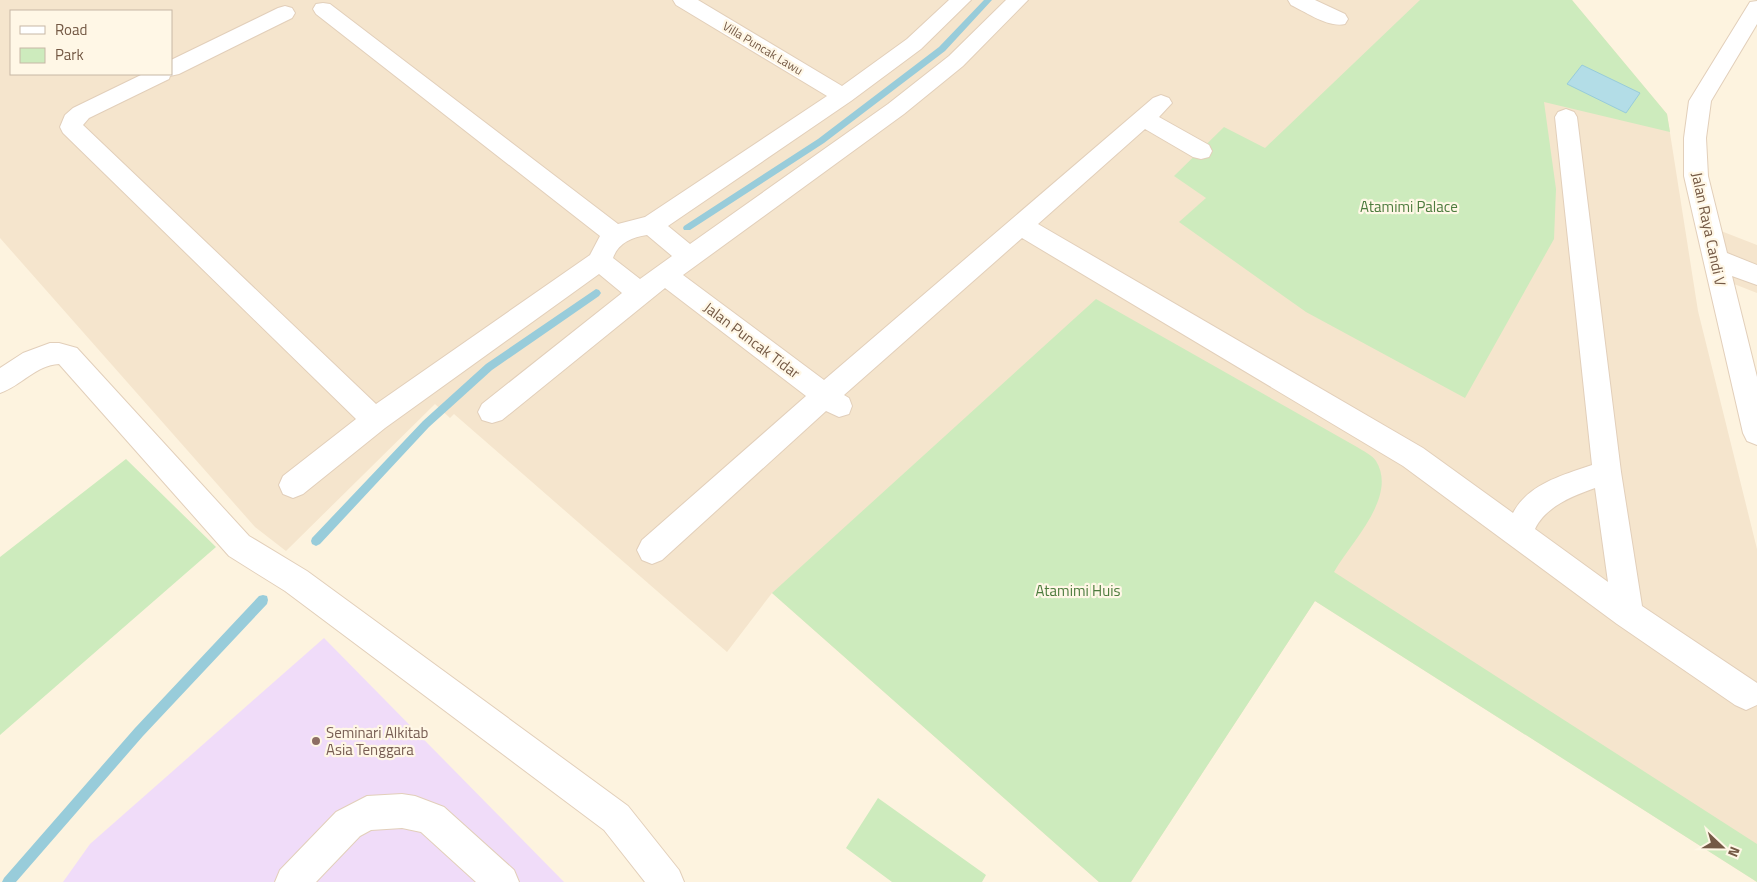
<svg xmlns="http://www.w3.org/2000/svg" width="1757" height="882" font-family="'Titillium Web',sans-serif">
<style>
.residential{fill:#f5e5cd;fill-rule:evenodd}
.education{fill:#f0dcf9}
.green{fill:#cdebbd}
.water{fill:#b3dde7;stroke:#98ccda}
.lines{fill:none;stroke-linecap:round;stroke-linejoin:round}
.stream{fill:#98ccda;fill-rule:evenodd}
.minor-casing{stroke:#e2cfba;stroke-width:2}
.minor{fill:#fff;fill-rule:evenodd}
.education-dot{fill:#8d6e63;stroke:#fff7e6;stroke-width:2}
.labels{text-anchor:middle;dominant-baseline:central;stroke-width:4.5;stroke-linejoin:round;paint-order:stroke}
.far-street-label{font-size:12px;fill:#745945;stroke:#fff7e6}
.park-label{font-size:15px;fill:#4c7b3d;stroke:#fff7e6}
.street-label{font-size:15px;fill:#745945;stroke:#fff7e6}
.education-label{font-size:15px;fill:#785e54;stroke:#fff7e6;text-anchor:start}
</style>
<rect width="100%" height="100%" fill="#fdf3df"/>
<path class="residential" d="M 0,0 L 1572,0 L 1667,114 L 1698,311 L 1757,549 L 1757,882 L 1315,601 L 1131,882 L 1099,882 L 772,593 L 727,652 L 454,414 L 450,418 L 435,404 L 286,551 L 255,527 L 0,238 ZM 11,11 L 171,11 L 171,74 L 11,74 Z
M 1721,231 L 1757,245 L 1757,293 L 1734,284 Z"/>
<path class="education" d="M 324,638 L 564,882 L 63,882 L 90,844 Z"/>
<path class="green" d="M 1420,0 L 1572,0 L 1667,114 L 1670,132 L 1544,102 L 1556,189 L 1554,239 L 1465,398 L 1306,312 L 1179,222 L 1206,198 L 1174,176 L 1224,127 L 1265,148 Z
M 1096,299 L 1357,447 C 1363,451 1372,455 1376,461 C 1398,497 1351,542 1334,572 L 1757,844 L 1757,882 L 1315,601 L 1131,882 L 1099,882 L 772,593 Z
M 126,459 L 216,547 L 0,735 L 0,557 Z
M 878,798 L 986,875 L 982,882 L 892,882 L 846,848 Z"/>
<path class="water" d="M 1582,65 L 1640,93 L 1626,113 L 1567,84 Z"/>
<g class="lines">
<path class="stream" d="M 984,0 L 992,0 L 945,51 L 824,143 L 690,230 L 684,230 L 683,228 L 684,226 L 818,139 L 939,47 Z
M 596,289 L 599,290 L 601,293 L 599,296 L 492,370 L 429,427 L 320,544 L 316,546 L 312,544 L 311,541 L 312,538 L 423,421 L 486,364 Z
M 263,595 L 267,596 L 268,600 L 267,604 L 143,736 L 16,882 L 2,882 L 4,878 L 135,728 L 259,596 Z"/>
<g class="minor-casing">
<path id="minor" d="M 673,0 L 698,0 L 842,86 L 907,39 L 949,0 L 971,0 L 921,49 L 851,101 L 668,226 L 690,244 L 888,104 L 949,56 L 1006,0 L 1028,0 L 963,66 L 904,114 L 683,275 L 824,380 L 1153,98 L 1161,95 L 1169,98 L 1172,103 L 1159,117 L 1209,145 L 1212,151 L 1209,157 L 1201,159 L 1193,157 L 1145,129 L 1038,224 L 1423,448 L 1513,513 C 1528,484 1563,475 1592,465 L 1555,117 L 1558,112 L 1566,109 L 1574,112 L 1577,117 L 1621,472 L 1642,606 L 1757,683 L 1757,705 L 1746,710 L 1735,705 L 1617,624 L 1403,466 L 1022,238 L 844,395 L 849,398 L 852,406 L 849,414 L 839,417 L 826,411 L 662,560 L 652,564 L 642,560 L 637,550 L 642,540 L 806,396 L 665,288 L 502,420 L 492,423 L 482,420 L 478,412 L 482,404 L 622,293 L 599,274 L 385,428 L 303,494 L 293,498 L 283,494 L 279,485 L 283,476 L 356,419 L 63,133 L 60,127 L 65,115 L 73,108 L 143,74 L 171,74 L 171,60 L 278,8 L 285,6 L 292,8 L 295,13 L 292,18 L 179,74 L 170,76 L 169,79 L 89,118 L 83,125 L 376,404 L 590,255 L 600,236 L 316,14 L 313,9 L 316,4 L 323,3 L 330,4 L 618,224 L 645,217 L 827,96 L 676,5 ZM 647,235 L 672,256 L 640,279 L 613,258 C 618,243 632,237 647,235 ZM 1595,488 L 1608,582 L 1535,529 C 1546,506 1573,496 1595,488 Z
M 1288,0 L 1315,0 L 1345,14 L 1348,19 L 1345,24 C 1328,28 1306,12 1291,5 Z
M 1757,1 L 1757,24 L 1711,101 L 1706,138 L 1708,176 L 1727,253 L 1757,265 L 1757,285 L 1732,276 L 1757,377 L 1757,445 L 1747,441 L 1743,433 L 1684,176 L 1684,138 L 1689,101 L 1750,2 Z
M 50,343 L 59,343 L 77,348 L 249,536 L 307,571 L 628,806 L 679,870 L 684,882 L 645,882 L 604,830 L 285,591 L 229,556 L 59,364 C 36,365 21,386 0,393 L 0,368 L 23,353 Z
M 402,794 L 415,796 L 444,807 L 514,870 L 519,882 L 476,882 L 421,832 L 402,828 L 371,830 L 360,836 L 316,882 L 275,882 L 280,870 L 336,812 L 367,796 Z"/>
</g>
<use href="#minor" class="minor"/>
</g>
<circle class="education-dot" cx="316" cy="741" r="5"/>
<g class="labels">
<g class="far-street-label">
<text transform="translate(763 48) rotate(31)">Villa Puncak Lawu</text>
</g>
<g class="park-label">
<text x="1409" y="206">Atamimi Palace</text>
<text x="1078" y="590">Atamimi Huis</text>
</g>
<g class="street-label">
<text transform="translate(1709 229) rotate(78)">Jalan Raya Candi V</text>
<text transform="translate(752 340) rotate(37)">Jalan Puncak Tidar</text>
</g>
<g class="education-label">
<text x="326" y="732">Seminari Alkitab<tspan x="326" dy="17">Asia Tenggara</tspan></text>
</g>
</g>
<rect x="10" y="10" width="162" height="65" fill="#fff7e6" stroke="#c7b8a6"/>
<rect x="20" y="26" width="25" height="8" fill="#ffffff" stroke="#c7b8a6"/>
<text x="55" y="35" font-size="15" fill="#745945">Road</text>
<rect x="20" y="48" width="25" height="15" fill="#cdebbd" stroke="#c7b8a6"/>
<text x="55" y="60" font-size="15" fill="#745945">Park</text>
<g transform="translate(1722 847) rotate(112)" stroke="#fff7e6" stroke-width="4" paint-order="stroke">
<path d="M0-4L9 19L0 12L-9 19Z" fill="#745945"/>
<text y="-8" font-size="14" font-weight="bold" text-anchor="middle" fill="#745945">N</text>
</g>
</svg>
